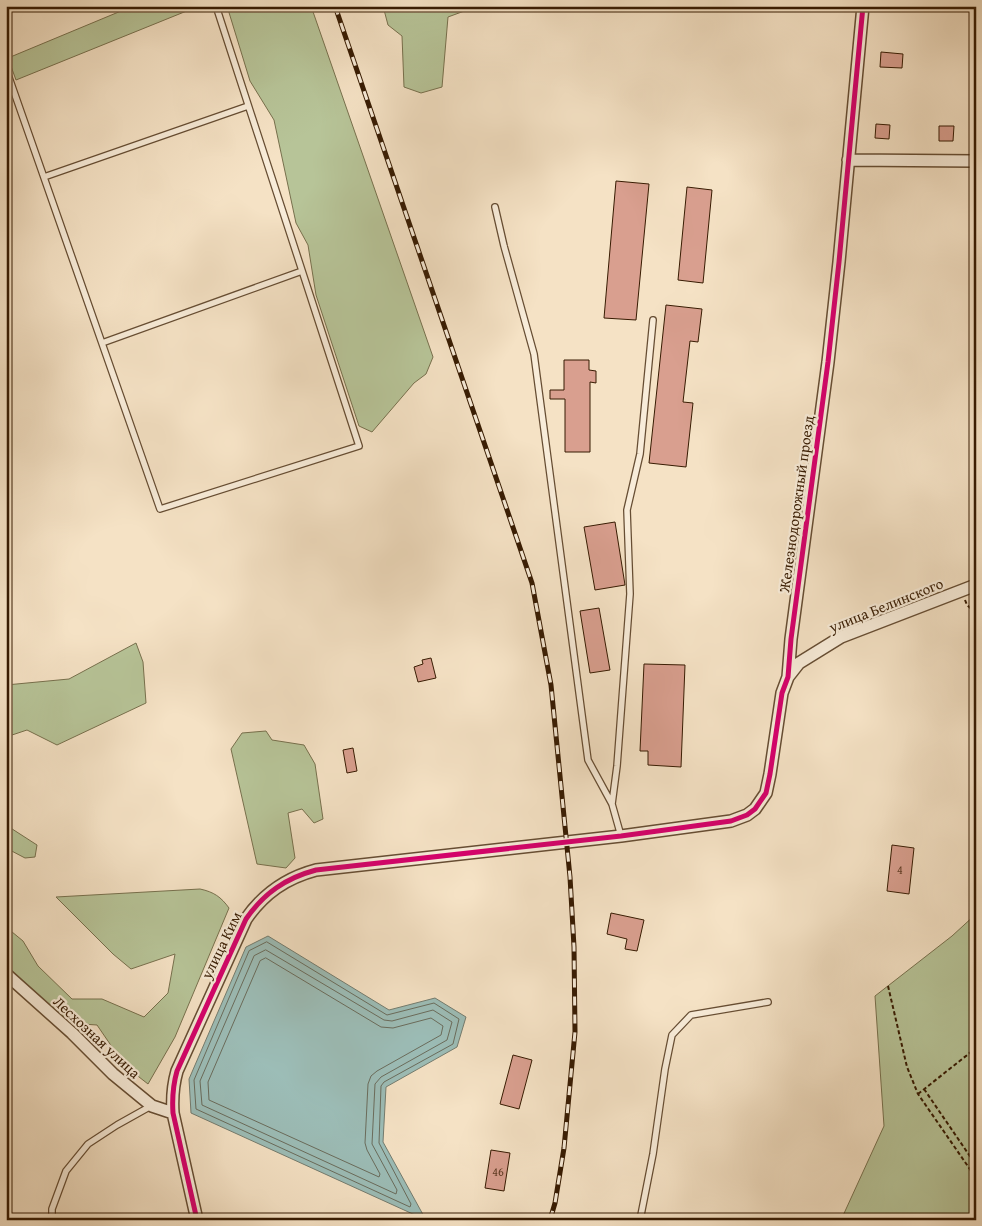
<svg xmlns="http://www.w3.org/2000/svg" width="982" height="1226" font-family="'Gentium Book Plus',serif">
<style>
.green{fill:#b7c498;stroke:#77704d}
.water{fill:#9cbdb7;stroke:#747c6f}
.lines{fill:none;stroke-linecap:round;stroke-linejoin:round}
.shore{stroke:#6a6c5c;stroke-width:1}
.building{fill:#d99f8f;stroke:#371b02}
.service-casing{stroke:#664d33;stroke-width:8}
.minor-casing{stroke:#664d33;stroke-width:14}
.path{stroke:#371b02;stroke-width:2;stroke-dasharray:4 2.5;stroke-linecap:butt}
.service{stroke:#f8ecd9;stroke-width:5.5}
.minor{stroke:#f8ecd9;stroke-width:11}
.rail-casing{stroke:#371b02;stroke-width:5}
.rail{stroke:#f8ecd9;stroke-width:3;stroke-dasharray:9;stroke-linecap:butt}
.cycleway-casing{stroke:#f8ecd9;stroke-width:8}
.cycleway{stroke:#d6006c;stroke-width:5}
.labels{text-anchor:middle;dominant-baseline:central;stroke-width:4.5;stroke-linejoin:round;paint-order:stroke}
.number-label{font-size:12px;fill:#603c25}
.street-label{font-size:15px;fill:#371b02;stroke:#f8ecd9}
</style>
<rect width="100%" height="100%" fill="#f5e2c5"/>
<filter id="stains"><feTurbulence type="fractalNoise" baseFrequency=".004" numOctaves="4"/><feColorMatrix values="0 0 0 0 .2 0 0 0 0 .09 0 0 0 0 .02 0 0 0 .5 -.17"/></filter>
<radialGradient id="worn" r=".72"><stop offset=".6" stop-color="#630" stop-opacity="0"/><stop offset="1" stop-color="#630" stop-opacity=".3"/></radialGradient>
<path class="green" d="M 133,6 L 199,6 L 16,80 L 8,58 Z
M 227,6 L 311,6 L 433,357 L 426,374 L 414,383 L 372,432 L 359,426 L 316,295 L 308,245 L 296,223 L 274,120 L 250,81 Z
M 383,6 L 478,6 L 448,17 L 442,87 L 421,93 L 404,87 L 402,36 L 388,25 Z
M 136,643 L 143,662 L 146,703 L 57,745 L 27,730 L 6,737 L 6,685 L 69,679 Z
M 266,731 L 272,740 L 304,745 L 315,764 L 323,819 L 314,823 L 302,809 L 288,813 L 295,858 L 286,868 L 257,864 L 231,749 L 242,733 Z
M 6,825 L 37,845 L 35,857 L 25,858 L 6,848 Z
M 200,889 C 214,892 221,897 229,908 L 175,1037 L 148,1084 L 125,1066 L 97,1025 L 67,1023 L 6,969 L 6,927 L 23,941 L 38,966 L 72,999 L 102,999 L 144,1017 L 168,993 L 175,954 L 131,969 L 113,954 L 56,897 Z
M 976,914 L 976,1220 L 841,1220 L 884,1126 L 875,996 L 952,936 Z"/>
<path class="water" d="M 268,936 L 389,1010 L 435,998 L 466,1017 L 457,1047 L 386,1087 L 383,1142 L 426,1220 L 191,1113 L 189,1079 L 246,947 Z"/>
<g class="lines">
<path class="shore" d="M 267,942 L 387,1015 L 434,1003 L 459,1019 L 453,1044 L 384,1082 L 381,1086 L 379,1143 L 411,1204 L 410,1207 L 196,1109 L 194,1080 L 249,951 Z
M 266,950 L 384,1020 L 392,1021 L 433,1010 L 452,1022 L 447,1040 L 381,1077 L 375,1084 L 372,1144 L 397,1190 L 396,1194 L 202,1105 L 200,1081 L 254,956 Z
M 266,958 L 381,1027 L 393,1028 L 431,1018 L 443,1026 L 441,1035 L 377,1071 L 371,1076 L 368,1084 L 365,1143 L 367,1150 L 380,1174 L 379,1177 L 209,1100 L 208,1082 L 260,961 Z"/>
</g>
<path class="building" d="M 881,52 L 903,54 L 902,68 L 880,67 Z
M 876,124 L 890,125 L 889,139 L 875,138 Z
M 939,126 L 954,126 L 953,141 L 939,141 Z
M 616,181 L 649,184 L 636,320 L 604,318 Z
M 687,187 L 712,190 L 703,283 L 678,280 Z
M 666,305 L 702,309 L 698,342 L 690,341 L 683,402 L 693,403 L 686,467 L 649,463 Z
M 564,360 L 589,360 L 589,370 L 596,371 L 596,383 L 590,382 L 590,452 L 565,452 L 565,399 L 550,399 L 550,390 L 564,390 Z
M 615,522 L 625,585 L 595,590 L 584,527 Z
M 599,608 L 610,670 L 590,673 L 580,611 Z
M 431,658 L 436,678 L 418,682 L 414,667 L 423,664 L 422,660 Z
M 644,664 L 685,665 L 681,767 L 648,765 L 648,751 L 640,751 Z
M 353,748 L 357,771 L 347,773 L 343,750 Z
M 892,845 L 914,848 L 909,894 L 887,891 Z
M 611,913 L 644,920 L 637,951 L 625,949 L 627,939 L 607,934 Z
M 513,1055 L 532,1060 L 519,1109 L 500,1104 Z
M 491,1150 L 510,1153 L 504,1191 L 485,1188 Z"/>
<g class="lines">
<g class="service-casing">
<path id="service" d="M 6,69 L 160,509 L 359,446 L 216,6
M 44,177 L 248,106
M 495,207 L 504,246 L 534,354 L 588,760 L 612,804 L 621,836
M 102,343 L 302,271
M 612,804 L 617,766 L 630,594 L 627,510 L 640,454 L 653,320
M 52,1220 L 52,1209 L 66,1171 L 88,1144 L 117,1125 L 151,1106
M 640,1220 L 653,1154 L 665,1069 L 672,1035 L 691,1015 L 768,1002"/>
</g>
<g class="minor-casing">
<path id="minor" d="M 848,160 L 976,161
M 788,677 L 799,663 L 841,637 L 976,585
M 6,974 L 72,1033 L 113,1074 L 152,1106 L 173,1113
M 197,1220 L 173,1113 C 172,1098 173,1085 177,1071 L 246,919 C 264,893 286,878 316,870 L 621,836 L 731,821 L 747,815 L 755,809 L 766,793 L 770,774 L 782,693 L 788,677 L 791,639 L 828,362 L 839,262 L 863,6"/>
</g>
<path class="path" d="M 965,600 L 967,605 L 976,613
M 888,986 L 907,1067 L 918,1094 L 976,1178
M 924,1089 L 976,1165
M 918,1094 L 976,1048"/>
<use href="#service" class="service"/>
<use href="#minor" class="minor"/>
<g class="rail-casing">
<path id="rail" d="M 335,6 L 532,583 L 551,685 L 570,877 L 574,947 L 575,1032 L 564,1148 L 555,1203 L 550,1220"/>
</g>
<use href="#rail" class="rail"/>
<g class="cycleway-casing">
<path id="cycleway" d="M 197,1220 L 173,1113 C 172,1098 173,1085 177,1071 L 246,919 C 264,893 286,878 316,870 L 621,836 L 731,821 L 747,815 L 755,809 L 766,793 L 770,774 L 782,693 L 788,677 L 791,639 L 828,362 L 839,262 L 863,6"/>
</g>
<use href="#cycleway" class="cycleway"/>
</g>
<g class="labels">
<g class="number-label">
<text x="900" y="869">4</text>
<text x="498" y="1171">46</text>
</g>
<g class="street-label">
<text transform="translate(796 504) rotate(-82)">Железнодорожный проезд</text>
<text transform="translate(886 605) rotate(-22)">улица Белинского</text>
<text transform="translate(221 945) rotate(-64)">улица Ким</text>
<text transform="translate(97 1037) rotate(43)">Лесхозная улица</text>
</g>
</g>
<rect width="982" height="1226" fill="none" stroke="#f5e2c5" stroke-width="25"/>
<rect x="8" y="8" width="967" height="1211" fill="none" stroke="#371b02" stroke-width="2.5"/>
<rect x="12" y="12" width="957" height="1201" fill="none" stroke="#371b02"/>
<rect width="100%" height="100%" filter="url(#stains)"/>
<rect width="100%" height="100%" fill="url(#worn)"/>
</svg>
